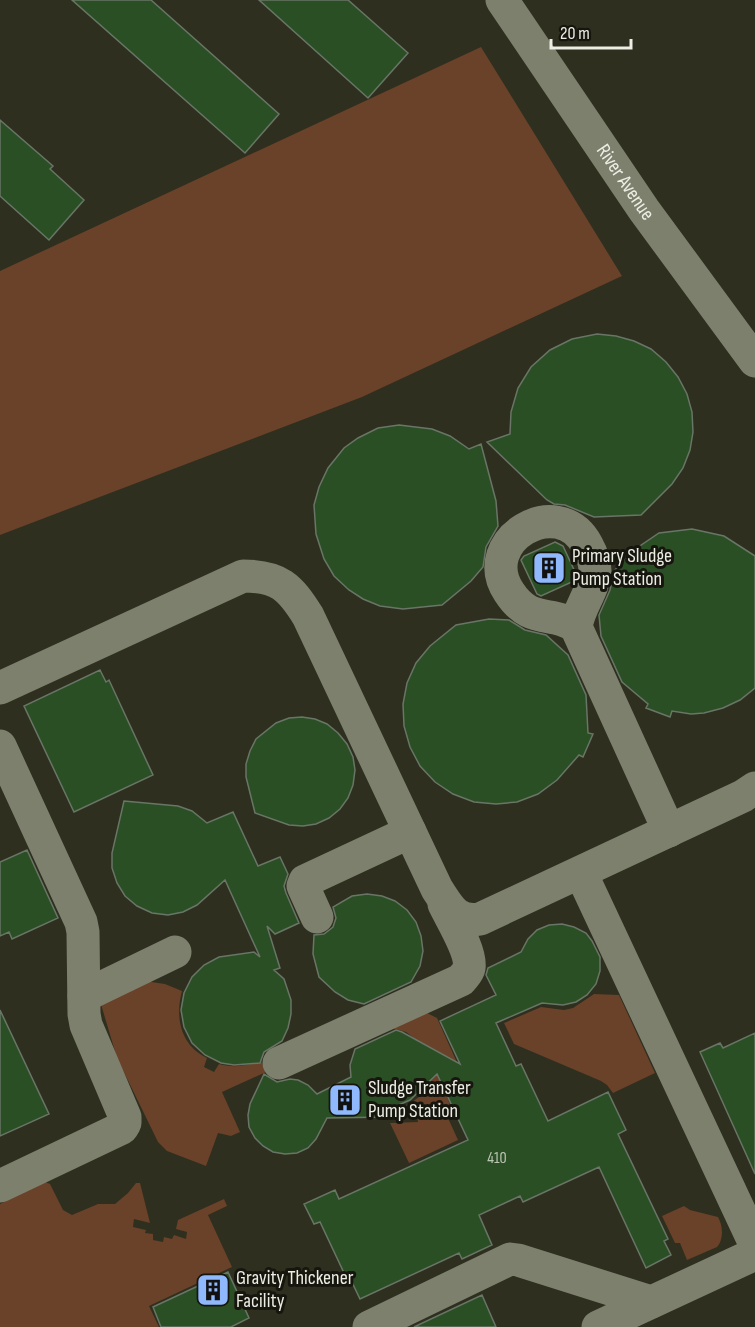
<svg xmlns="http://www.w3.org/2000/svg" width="755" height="1327" font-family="'Sofia Sans Condensed',sans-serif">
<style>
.green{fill:#6a4129}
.building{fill:#2b4f25;stroke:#697566;stroke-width:1.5}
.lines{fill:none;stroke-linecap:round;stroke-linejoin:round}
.minor{stroke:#7e806e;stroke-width:33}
.labels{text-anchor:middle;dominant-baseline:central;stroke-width:6;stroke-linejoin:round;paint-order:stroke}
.number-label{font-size:16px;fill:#bcc6b4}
.street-label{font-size:20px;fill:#ecede3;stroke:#16160f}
.poi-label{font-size:20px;fill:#ecede3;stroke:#16160f;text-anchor:start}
</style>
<rect width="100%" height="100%" fill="#2e2f1f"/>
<path class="green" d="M 481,47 L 622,276 L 362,397 L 0,535 L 0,271 Z
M 138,980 L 165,984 L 182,991 C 175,1017 180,1045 207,1058 L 204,1067 L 214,1072 L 219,1064 C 234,1068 246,1066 261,1061 L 266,1072 L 222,1092 L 240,1132 L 231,1136 L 218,1133 L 206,1166 L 167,1151 L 158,1142 L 117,1058 L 100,1001 Z
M 594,994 L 619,995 L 655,1073 L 613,1093 L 607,1085 L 601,1081 L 514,1044 L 504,1023 L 541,1007 L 564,1010 L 573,1008 Z
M 427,1013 L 437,1018 L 468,1087 L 447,1097 L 453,1112 L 449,1113 L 448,1118 L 458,1140 L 409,1163 L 390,1123 L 418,1122 L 417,1114 L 389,1115 L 389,1110 C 404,1108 427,1098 427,1080 C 426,1068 421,1054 419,1042 L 406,1032 L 391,1028 Z
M 45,1182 L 50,1184 L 63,1210 L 72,1215 L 98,1204 L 115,1204 L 128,1193 L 136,1183 L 140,1183 L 150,1223 L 134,1219 L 133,1227 L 146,1230 L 145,1233 L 153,1234 L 153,1240 L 163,1242 L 164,1237 L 172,1239 L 174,1235 L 186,1239 L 187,1232 L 176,1229 L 178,1220 L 224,1199 L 227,1206 L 208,1215 L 232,1267 L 149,1306 L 159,1327 L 0,1327 L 0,1204 Z
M 684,1206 L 690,1210 L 718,1217 C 723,1226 724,1239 717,1247 L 687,1260 L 680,1243 L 675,1243 L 662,1216 Z"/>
<path class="building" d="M 72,0 L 151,0 L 279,114 L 245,153 Z
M 259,0 L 348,0 L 408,53 L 368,98 Z
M 0,120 L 53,166 L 50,169 L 84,200 L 49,240 L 0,196 Z
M 597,334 L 616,336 L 634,341 L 651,349 L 666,362 L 678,377 L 687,394 L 692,412 L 693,432 L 690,450 L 683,468 L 672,484 L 641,515 L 594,517 L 565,505 L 554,504 L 547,500 L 487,442 L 510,434 L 511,412 L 518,388 L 531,367 L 550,350 L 572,339 Z
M 399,425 L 432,429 L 450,436 L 469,449 L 481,444 L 496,501 L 498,526 L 486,547 L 483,567 L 471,581 L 442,605 L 403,609 L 380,606 L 363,599 L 349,590 L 334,576 L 324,559 L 316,534 L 314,505 L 319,487 L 328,468 L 344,448 L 358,438 L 378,428 Z
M 692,529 L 724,536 L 755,556 L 755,688 L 740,700 L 723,708 L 704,713 L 691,714 L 672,711 L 670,717 L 646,708 L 648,704 L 622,682 L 601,636 L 599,615 L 610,590 L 614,571 L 631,552 L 659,533 Z
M 555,542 L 563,546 L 576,574 L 574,581 L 541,596 L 537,594 L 521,560 L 524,556 Z
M 489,619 L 509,620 L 525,630 L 546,635 L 568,655 L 586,695 L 588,733 L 593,734 L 583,757 L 579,755 L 557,780 L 538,794 L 517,802 L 496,804 L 474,802 L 453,794 L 435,782 L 420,766 L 410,747 L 404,726 L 403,704 L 407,683 L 416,663 L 430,646 L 456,625 Z
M 100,670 L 106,682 L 109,680 L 153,775 L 74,812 L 24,706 Z
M 302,717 L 315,719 L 327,724 L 338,733 L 347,744 L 353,757 L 355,770 L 353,785 L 348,798 L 340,809 L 329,818 L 316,824 L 303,826 L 289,825 L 255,813 L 246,777 L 246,764 L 250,751 L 256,739 L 276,723 L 289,718 Z
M 124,801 L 178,806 L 192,811 L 207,823 L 233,812 L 258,866 L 280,857 L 288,874 L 284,886 L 286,893 L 299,923 L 275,934 L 267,926 L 280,968 L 274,970 L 284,979 L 291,1000 L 291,1014 L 288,1028 L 282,1041 L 264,1052 L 260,1063 L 234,1065 L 221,1063 L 205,1055 L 192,1043 L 184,1027 L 181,1010 L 184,993 L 192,977 L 204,965 L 219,957 L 254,952 L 260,957 L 225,880 L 197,905 L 183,912 L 168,915 L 152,913 L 137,906 L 125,896 L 117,883 L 112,868 L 112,853 Z
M 27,850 L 58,918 L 12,939 L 9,932 L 0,936 L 0,862 Z
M 367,894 L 382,896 L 395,901 L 407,910 L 416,922 L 421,936 L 423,951 L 420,966 L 411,982 L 364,1004 L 348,1000 L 335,992 L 319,977 L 313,954 L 314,935 L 324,934 L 333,927 L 336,918 L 333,907 L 352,896 Z
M 562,924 L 574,927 L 586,933 L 592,941 L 600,957 L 600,971 L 596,984 L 587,995 L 576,1002 L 563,1005 L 542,1003 L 496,1023 L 516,1066 L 521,1064 L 548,1121 L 608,1092 L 626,1130 L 618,1134 L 668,1239 L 664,1241 L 671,1255 L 646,1268 L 599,1167 L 523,1202 L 520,1196 L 479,1215 L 492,1245 L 462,1259 L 459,1253 L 360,1299 L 348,1274 L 345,1275 L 320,1222 L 314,1224 L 304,1204 L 335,1190 L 339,1199 L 468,1140 L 437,1074 L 410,1100 L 387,1110 L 387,1117 L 327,1118 L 316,1139 L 308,1148 L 297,1153 L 285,1154 L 273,1152 L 263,1146 L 255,1138 L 249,1127 L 248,1115 L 250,1104 L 264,1074 L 277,1082 L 290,1079 L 298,1080 L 308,1085 L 317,1094 L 351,1077 L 350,1065 L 355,1049 L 396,1030 L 402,1032 L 460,1064 L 440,1021 L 496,995 L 486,975 L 488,968 L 521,952 L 528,939 L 537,930 L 549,925 Z
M 0,1010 L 49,1114 L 0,1136 Z
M 755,1033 L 755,1174 L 700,1052 L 720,1043 L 723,1048 Z
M 228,1272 L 249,1318 L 231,1327 L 161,1327 L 153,1307 Z
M 482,1295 L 496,1327 L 414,1327 Z"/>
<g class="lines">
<g class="minor">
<path id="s1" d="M 502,0 L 644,210 L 755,361"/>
<path d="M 576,627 C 552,609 531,626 509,592 C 475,541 558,491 587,545 C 592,554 595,562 595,571 C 594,591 579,606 576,627 L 669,831"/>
<path d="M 0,688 L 243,576 C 279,576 290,587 308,616 L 437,889 C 449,907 456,923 480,919 L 743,796 L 755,788"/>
<path d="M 0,746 L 81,922 L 83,932 L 84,1014 L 86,1025 L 125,1117 L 125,1123 L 122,1128 L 0,1186"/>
<path d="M 581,873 L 755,1244"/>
<path d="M 317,917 L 303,886 L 305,881 L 410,832"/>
<path d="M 84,996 L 175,952"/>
<path d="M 279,1063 L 461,980 C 464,976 468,973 469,968 C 472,952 451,919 444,904"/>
<path d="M 369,1327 L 510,1259 L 518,1260 L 651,1302"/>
<path d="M 598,1327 L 755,1254"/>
</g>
</g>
<defs>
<g id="building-square" transform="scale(1.725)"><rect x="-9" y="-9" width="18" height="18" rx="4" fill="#90b8fd" stroke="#16160f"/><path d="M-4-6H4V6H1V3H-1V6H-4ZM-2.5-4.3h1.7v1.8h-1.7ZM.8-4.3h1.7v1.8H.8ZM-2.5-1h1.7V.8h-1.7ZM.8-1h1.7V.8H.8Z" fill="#111"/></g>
</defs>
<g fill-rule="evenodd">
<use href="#building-square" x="549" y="568"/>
<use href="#building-square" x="345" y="1100"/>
<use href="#building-square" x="213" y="1290"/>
</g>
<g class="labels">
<g class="number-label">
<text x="497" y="1158">410</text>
</g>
<g class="street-label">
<text stroke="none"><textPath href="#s1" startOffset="220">River Avenue</textPath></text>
</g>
<g class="poi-label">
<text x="572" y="556">Primary Sludge<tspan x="572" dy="23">Pump Station</tspan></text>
<text x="368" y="1088">Sludge Transfer<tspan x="368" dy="23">Pump Station</tspan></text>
<text x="236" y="1278">Gravity Thickener<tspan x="236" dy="23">Facility</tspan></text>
</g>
</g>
<path d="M551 39v9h80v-9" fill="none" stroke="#ecede3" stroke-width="3"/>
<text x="560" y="39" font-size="18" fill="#ecede3" stroke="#16160f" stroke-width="4.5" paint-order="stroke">20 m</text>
</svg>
